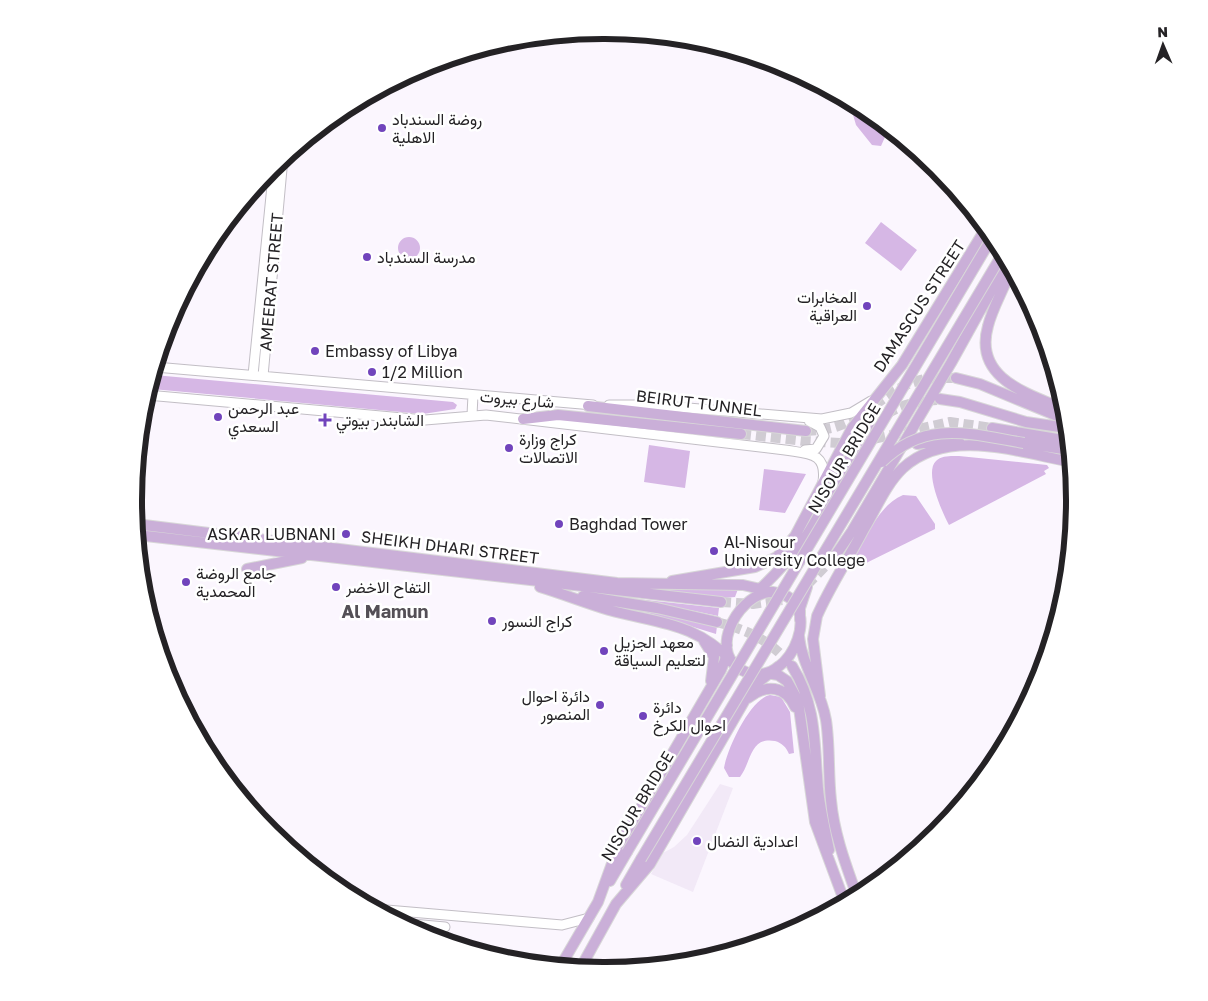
<svg xmlns="http://www.w3.org/2000/svg" width="1208" height="1001" font-family="'Golos Text',Vazirmatn,sans-serif">
<style>
.built{fill:#f2e9f7}
.green{fill:#d6b7e5}
.lines{fill:none;stroke-linecap:round;stroke-linejoin:round}
.primary-tunnel{stroke:#d0ccd3;stroke-width:10;stroke-dasharray:10 5;stroke-linecap:butt}
.secondary-casing{stroke:#c2bec5;stroke-width:11}
.primary-casing{stroke:#d8d7d8;stroke-width:12}
.secondary{stroke:#fff;stroke-width:9}
.primary{stroke:#caafd8;stroke-width:10}
.primary-bridge-casing{stroke:#d8d7d8;stroke-width:12;stroke-linecap:butt}
.primary-bridge{stroke:#caafd8;stroke-width:10}
.poi-dot{fill:#7144bc;stroke:#fff;stroke-width:2}
.labels{text-anchor:middle;dominant-baseline:central;stroke-width:5;stroke-linejoin:round;paint-order:stroke}
.poi-label{font-size:16px;fill:#242225;stroke:#fff;text-anchor:start}
.street-label{font-size:16px;fill:#242225;stroke:#fff}
.neighbourhood-label{font-size:18px;font-weight:bold;fill:#545056;stroke:#fff}
.rim{fill:none;stroke:#242225;stroke-width:6}
</style>
<rect width="100%" height="100%" fill="#fbf6fe"/>
<path class="built" d="M 720,784 L 733,788 L 693,892 L 651,874 L 663,853 L 674,847 L 687,835 Z"/>
<path class="green" d="M 849,101 L 866,109 L 889,128 L 881,146 L 872,145 L 856,125 Z
M 881,222 L 917,250 L 901,271 L 865,243 Z
M398 248a11 11 0 1 1 22 0a11 11 0 1 1-22 0Z
M 154,375 L 453,402 L 457,405 L 455,409 L 423,414 L 152,389 Z
M 649,445 L 690,451 L 685,488 L 644,482 Z
M 959,456 L 1047,465 L 1049,468 L 1044,471 L 1046,474 L 949,525 C 942,512 924,472 936,461 C 942,455 952,456 959,456 Z
M 764,469 L 806,474 L 785,513 L 759,510 Z
M 903,495 L 916,496 L 935,524 L 935,529 L 854,569 L 851,565 C 864,542 877,506 903,495 Z
M 618,585 L 685,590 L 738,589 L 735,597 L 723,598 Z
M 637,599 L 719,608 L 718,616 Z
M 635,609 L 717,626 L 716,634 Z
M 770,695 L 781,697 L 790,712 L 794,753 L 789,754 C 786,747 782,743 775,741 C 750,736 751,763 740,777 L 729,777 L 724,768 C 727,749 750,699 770,695 Z"/>
<g class="lines">
<path class="primary-tunnel" d="M 887,414 C 903,404 918,401 937,400
M 806,431 C 818,430 829,430 841,425 C 867,416 886,391 914,382 C 927,377 942,378 956,378
M 741,434 L 805,441 L 840,443 L 873,439 L 950,422 L 992,428
M 807,585 L 835,556
M 721,602 L 753,604 L 782,600
M 717,622 C 747,630 770,640 790,664"/>
<g class="secondary-casing">
<path id="secondary" d="M 155,367 L 593,405
M 253,375 L 274,166
M 263,376 L 283,158
M 147,395 L 425,420 L 486,415 L 785,450 C 809,454 827,452 823,482
M 609,405 L 652,405 L 822,419 L 851,413 L 871,401
M 472,415 L 473,395
M 805,450 L 816,449 L 824,436 L 820,427 L 809,421
M 375,909 L 562,925 L 589,918
M 401,923 L 445,927"/>
</g>
<g class="primary-casing">
<path id="primary" d="M 1011,268 C 1005,288 993,306 988,326 C 973,379 1029,394 1066,410
M 956,378 L 980,384 L 1067,420
M 940,399 L 960,402 L 1026,422 L 1067,428
M 588,406 L 806,431
M 523,419 L 558,415 L 578,417 L 741,434
M 992,428 L 1069,441
M 1024,443 L 1070,450
M 917,444 L 940,440 L 959,442
M 136,524 L 617,583 L 743,585 L 782,594
M 137,535 L 721,602
M 835,556 L 852,531 L 951,363 L 1007,262
M 247,569 L 302,558
M 672,581 L 755,567 L 777,557 L 795,536 L 852,428 L 902,365 L 986,228
M 540,587 C 563,594 586,603 609,610 C 661,624 694,622 734,663
M 758,591 C 776,574 793,556 807,535 C 830,500 845,457 873,426
M 769,592 C 829,593 793,690 746,672 C 706,657 735,597 769,592 Z
M 583,596 L 657,608 L 717,622
M 800,620 L 800,608 L 807,587
M 799,636 C 802,666 821,690 826,720 C 830,746 828,774 831,800 C 834,834 846,865 857,896
M 704,641 L 714,657 L 711,681
M 792,666 C 817,706 814,743 818,789 C 820,810 825,830 829,850
M 767,673 L 778,675 L 787,681 L 798,701 L 815,822 L 845,903
M 820,696 L 813,639 L 817,616 C 830,586 849,558 864,529 C 876,509 886,484 903,468 C 948,427 1018,452 1071,462
M 748,698 C 766,684 785,685 795,707
M 610,881 L 627,852
M 626,885 L 641,859
M 560,967 L 598,902 L 618,847 L 721,670 L 725,660 L 727,645
M 580,969 L 616,904 L 650,864 L 753,686 L 779,666"/>
</g>
<use href="#secondary" class="secondary"/>
<use href="#primary" class="primary"/>
<g class="primary-bridge-casing">
<path id="primary-bridge" d="M 882,462 C 926,419 970,434 1024,443
M 627,852 L 993,236
M 641,859 L 1003,253"/>
</g>
<use href="#primary-bridge" class="primary-bridge"/>
</g>
<g class="poi-dot">
<circle cx="382" cy="128" r="5"/>
<circle cx="367" cy="257" r="5"/>
<circle cx="867" cy="306" r="5"/>
<circle cx="315" cy="351" r="5"/>
<circle cx="372" cy="372" r="5"/>
<circle cx="218" cy="417" r="5"/>
<path d="M322.5 412.5h5v5h5v5h-5v5h-5v-5h-5v-5h5z"/>
<circle cx="509" cy="448" r="5"/>
<circle cx="559" cy="524" r="5"/>
<circle cx="346" cy="534" r="5"/>
<circle cx="714" cy="551" r="5"/>
<circle cx="186" cy="582" r="5"/>
<circle cx="336" cy="587" r="5"/>
<circle cx="492" cy="621" r="5"/>
<circle cx="604" cy="651" r="5"/>
<circle cx="600" cy="705" r="5"/>
<circle cx="643" cy="716" r="5"/>
<circle cx="697" cy="841" r="5"/>
</g>
<g class="labels">
<g class="poi-label">
<text x="392" y="119">روضة السندباد<tspan x="392" dy="18">الاهلية</tspan></text>
<text x="377" y="257">مدرسة السندباد</text>
<text x="857" y="297" text-anchor="end">المخابرات<tspan x="857" dy="18">العراقية</tspan></text>
<text x="325" y="351">Embassy of Libya</text>
<text x="382" y="372">1/2 Million</text>
<text x="228" y="408">عبد الرحمن<tspan x="228" dy="18">السعدي</tspan></text>
<text x="336" y="420">الشابندر بيوتي</text>
<text x="519" y="439">كراج وزارة<tspan x="519" dy="18">الاتصالات</tspan></text>
<text x="569" y="524">Baghdad Tower</text>
<text x="336" y="534" text-anchor="end">ASKAR LUBNANI</text>
<text x="724" y="542">Al-Nisour<tspan x="724" dy="18">University College</tspan></text>
<text x="196" y="573">جامع الروضة<tspan x="196" dy="18">المحمدية</tspan></text>
<text x="346" y="587">التفاح الاخضر</text>
<text x="502" y="621">كراج النسور</text>
<text x="614" y="642">معهد الجزيل<tspan x="614" dy="18">لتعليم السياقة</tspan></text>
<text x="590" y="696" text-anchor="end">دائرة احوال<tspan x="590" dy="18">المنصور</tspan></text>
<text x="653" y="707">دائرة<tspan x="653" dy="18">احوال الكرخ</tspan></text>
<text x="707" y="841">اعدادية النضال</text>
</g>
<g class="street-label">
<text transform="translate(271 282) rotate(-85)">AMEERAT STREET</text>
<text transform="translate(919 306) rotate(-57)">DAMASCUS STREET</text>
<text transform="translate(517 399) rotate(5)">شارع بيروت</text>
<text transform="translate(699 403) rotate(7)">BEIRUT TUNNEL</text>
<text transform="translate(844 458) rotate(-59)">NISOUR BRIDGE</text>
<text transform="translate(450 547) rotate(7)">SHEIKH DHARI STREET</text>
<text transform="translate(637 806) rotate(-59)">NISOUR BRIDGE</text>
</g>
<g class="neighbourhood-label">
<text x="385" y="611">Al Mamun</text>
</g>
</g>
<path d="M0 0H1208V1001H0ZM603 39H605A461 461 0 0 1 1066 500V501A461 461 0 0 1 605 962H603A461 461 0 0 1 142 501V500A461 461 0 0 1 603 39Z" fill="#fff" fill-rule="evenodd"/>
<path class="rim" d="M603 39H605A461 461 0 0 1 1066 500V501A461 461 0 0 1 605 962H603A461 461 0 0 1 142 501V500A461 461 0 0 1 603 39Z"/>
<g transform="translate(1163 45) rotate(358)" stroke="#ffffff" stroke-width="4" paint-order="stroke">
<path d="M0-4L9 19L0 12L-9 19Z" fill="#242225"/>
<text y="-8" font-size="14" font-weight="bold" text-anchor="middle" fill="#242225">N</text>
</g>
</svg>
